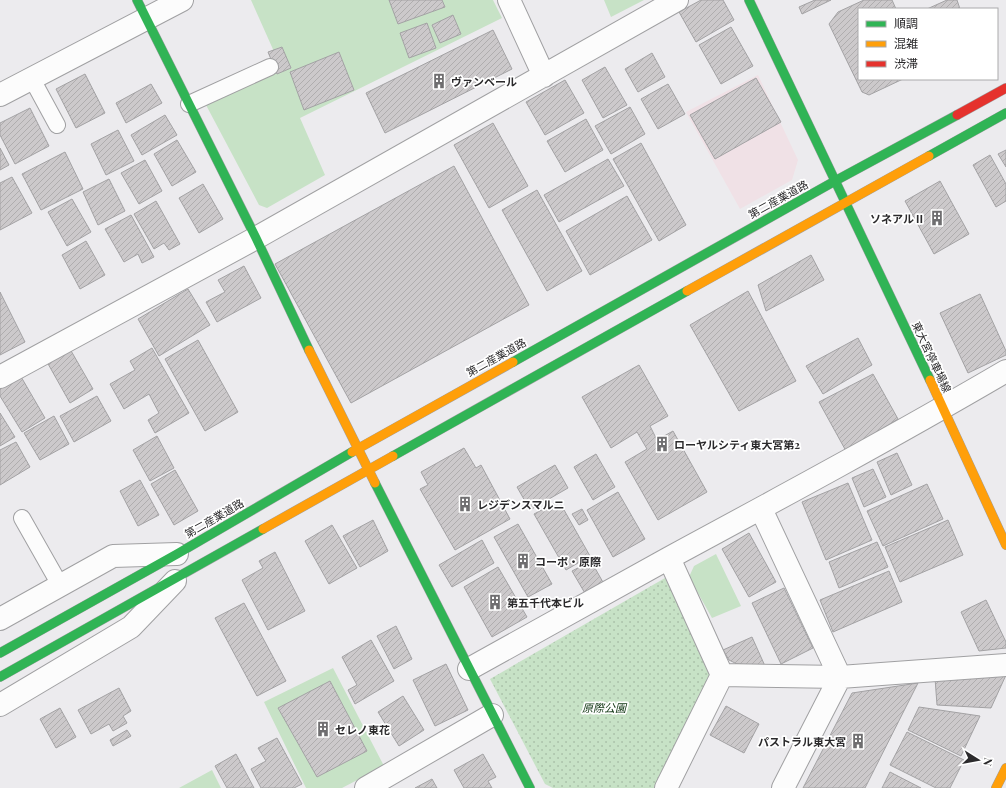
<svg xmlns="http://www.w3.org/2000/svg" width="1006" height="788" font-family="'Playfair Display','Noto Sans JP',serif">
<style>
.commercial{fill:#f0e1e6}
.grass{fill:url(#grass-dots)}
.garden{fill:#c7e2c6}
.building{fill:url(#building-hatch);stroke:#a3a2a4}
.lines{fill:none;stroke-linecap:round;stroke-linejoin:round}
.lane-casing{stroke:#a0a0a2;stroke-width:18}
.street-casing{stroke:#a0a0a2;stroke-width:24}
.fast-casing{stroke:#a0a0a2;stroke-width:10}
.slow-casing{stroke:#a0a0a2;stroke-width:10}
.jam-casing{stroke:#a0a0a2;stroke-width:10}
.lane{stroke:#fcfcfc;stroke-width:16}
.street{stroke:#fcfcfc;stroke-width:22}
.fast{stroke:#30b455;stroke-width:9}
.slow{stroke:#ff9f0a;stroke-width:9}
.jam{stroke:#e5322d;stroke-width:9}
.labels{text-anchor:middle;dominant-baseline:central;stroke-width:3.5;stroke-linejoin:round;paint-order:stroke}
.poi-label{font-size:11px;font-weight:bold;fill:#2b2a2c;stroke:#fff;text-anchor:start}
.street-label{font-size:11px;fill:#2b2a2c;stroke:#fff}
.park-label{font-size:11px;font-style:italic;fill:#0c330f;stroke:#fff}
</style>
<defs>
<pattern id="grass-dots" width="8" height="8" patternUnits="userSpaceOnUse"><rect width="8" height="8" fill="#c7e2c6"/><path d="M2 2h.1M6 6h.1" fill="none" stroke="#abc2aa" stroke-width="1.8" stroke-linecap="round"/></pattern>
<pattern id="building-hatch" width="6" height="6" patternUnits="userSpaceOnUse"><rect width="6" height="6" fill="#ccc9cb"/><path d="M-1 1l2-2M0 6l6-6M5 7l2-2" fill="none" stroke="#afadae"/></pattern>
</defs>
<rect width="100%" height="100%" fill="#ecebee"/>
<path class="commercial" d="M 758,75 L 798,160 L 792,180 L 740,209 L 686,112 Z"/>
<path class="grass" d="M 665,578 L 714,671 L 654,788 L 553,788 L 545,784 L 490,679 Z"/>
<path class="garden" d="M 251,0 L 493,0 L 502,18 L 300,118 L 325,175 L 267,208 L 259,205 L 206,105 L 280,65 Z
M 604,0 L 644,0 L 611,17 Z
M 716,554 L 741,606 L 712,618 L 689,577 L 694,566 Z
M 333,668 L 384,766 L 342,788 L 306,788 L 264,702 Z
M 212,770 L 221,788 L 179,788 Z"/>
<path class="building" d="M 389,0 L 442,0 L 445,7 L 398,24 Z
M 701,0 L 723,0 L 734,20 L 696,42 L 679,12 Z
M 815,0 L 831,0 L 802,14 L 799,7 Z
M 864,0 L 892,0 L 896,9 L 859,9 L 859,79 L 903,79 L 869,95 L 862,92 L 829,24 L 838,12 Z
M 947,0 L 957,0 L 960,9 L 927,9 Z
M 453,15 L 461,34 L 440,43 L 432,25 Z
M 427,23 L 436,48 L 409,58 L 400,33 Z
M 731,27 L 753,66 L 721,84 L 699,45 Z
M 493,30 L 512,69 L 385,133 L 366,93 Z
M 282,47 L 291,68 L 277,74 L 268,52 Z
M 339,52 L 354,90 L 304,110 L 290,72 Z
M 652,53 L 665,77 L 638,92 L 625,69 Z
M 605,67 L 627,105 L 603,118 L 582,80 Z
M 85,74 L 105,113 L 76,128 L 56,89 Z
M 756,78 L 781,122 L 715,159 L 690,115 Z
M 565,80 L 584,113 L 545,135 L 526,102 Z
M 151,84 L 162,103 L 126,123 L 116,103 Z
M 668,84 L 685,114 L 658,129 L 641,99 Z
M 630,107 L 645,134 L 611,154 L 595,126 Z
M 30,108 L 49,146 L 15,164 L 0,135 L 0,123 Z
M 165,115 L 177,135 L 142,155 L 131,135 Z
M 586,119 L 603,150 L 565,172 L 547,141 Z
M 493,123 L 528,186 L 489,208 L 454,145 Z
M 118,130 L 134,161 L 106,175 L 91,144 Z
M 177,140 L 196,172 L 172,186 L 154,154 Z
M 641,143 L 686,225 L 659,241 L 613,159 Z
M 0,148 L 9,165 L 0,170 Z
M 1006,150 L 1006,167 L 998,154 Z
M 65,152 L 83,189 L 41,210 L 22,174 Z
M 990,155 L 1006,184 L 1006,201 L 996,207 L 973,165 Z
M 608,159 L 624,186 L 559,222 L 544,195 Z
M 145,160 L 162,191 L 139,204 L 121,173 Z
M 454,166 L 529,305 L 351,403 L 275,264 Z
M 12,177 L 32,213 L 0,230 L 0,183 Z
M 109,179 L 125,211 L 98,225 L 83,192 Z
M 940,181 L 969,234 L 934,254 L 905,201 Z
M 203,184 L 223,219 L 199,233 L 179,198 Z
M 537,190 L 582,271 L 547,291 L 502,210 Z
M 627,196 L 652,240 L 590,275 L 566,231 Z
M 72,199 L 91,232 L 67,246 L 48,212 Z
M 156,201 L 180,244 L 169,250 L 164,243 L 154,249 L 134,214 Z
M 131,215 L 154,257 L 142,263 L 138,254 L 124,262 L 105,229 Z
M 86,241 L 105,275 L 80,289 L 62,255 Z
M 811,255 L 824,280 L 766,311 L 758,285 Z
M 244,266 L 261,298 L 217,322 L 206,302 L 225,292 L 218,280 Z
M 188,289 L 210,325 L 159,356 L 138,319 Z
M 748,291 L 796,381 L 739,411 L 690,325 Z
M 0,292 L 25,342 L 0,355 Z
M 980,294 L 1006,351 L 1006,355 L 968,373 L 940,313 Z
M 858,338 L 872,365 L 823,394 L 806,366 Z
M 198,340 L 238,412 L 205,431 L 165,359 Z
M 152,348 L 189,413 L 155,433 L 148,420 L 159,413 L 149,394 L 124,409 L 110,384 L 135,370 L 130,361 Z
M 70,349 L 93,389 L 70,403 L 47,362 Z
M 639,365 L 668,416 L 650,426 L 657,440 L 673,431 L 707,492 L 658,520 L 625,462 L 647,449 L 637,432 L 611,448 L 582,397 Z
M 873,374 L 898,419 L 846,451 L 819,402 Z
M 20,375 L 45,418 L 22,432 L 0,396 L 0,387 Z
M 97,396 L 111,421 L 74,442 L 60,416 Z
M 0,413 L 15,437 L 0,446 Z
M 54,416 L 69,444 L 40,460 L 24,433 Z
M 157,436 L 174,468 L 150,481 L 133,450 Z
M 16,442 L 30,467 L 0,485 L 0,450 Z
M 464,448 L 476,468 L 481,465 L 510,519 L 455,550 L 420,489 L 428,485 L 421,472 Z
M 897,453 L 912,485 L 891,495 L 877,462 Z
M 596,454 L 615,487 L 593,500 L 574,467 Z
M 555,465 L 568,488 L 530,510 L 517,487 Z
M 873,469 L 886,497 L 864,507 L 852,478 Z
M 175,470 L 198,511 L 174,525 L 151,484 Z
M 140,480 L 159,515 L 138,526 L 120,491 Z
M 848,483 L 872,540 L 826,560 L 802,502 Z
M 927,484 L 943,519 L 883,546 L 867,511 Z
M 618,492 L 645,539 L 613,557 L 587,510 Z
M 559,501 L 590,556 L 566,570 L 534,514 Z
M 582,509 L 588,520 L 579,525 L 572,514 Z
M 373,520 L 388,551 L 360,567 L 343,536 Z
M 948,520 L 963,555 L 900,582 L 885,547 Z
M 518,524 L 552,584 L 528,597 L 494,537 Z
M 332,525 L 357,568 L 329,584 L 305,541 Z
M 749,533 L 776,582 L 749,597 L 722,549 Z
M 482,540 L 494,563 L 452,587 L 439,565 Z
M 877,542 L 888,567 L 839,588 L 829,562 Z
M 275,552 L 305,611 L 268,630 L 242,580 L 263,568 L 259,561 Z
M 591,561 L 604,584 L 586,595 L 572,571 Z
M 498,567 L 527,617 L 492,637 L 464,587 Z
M 889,571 L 902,602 L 833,632 L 820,600 Z
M 784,588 L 813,648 L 781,664 L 752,603 Z
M 986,600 L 1006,642 L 1006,648 L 979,651 L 961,612 Z
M 244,603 L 286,681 L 257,696 L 215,618 Z
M 396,626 L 412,659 L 394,669 L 377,636 Z
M 752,637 L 765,666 L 737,664 L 729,660 L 723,650 Z
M 371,640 L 394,681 L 355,704 L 348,690 L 357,685 L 342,657 Z
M 446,664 L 468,710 L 435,726 L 413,680 Z
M 1006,675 L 991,708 L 937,705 L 935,678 Z
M 330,681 L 367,751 L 317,777 L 278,708 Z
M 918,683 L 865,788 L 803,788 L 852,693 Z
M 119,688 L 131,711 L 123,716 L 127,723 L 113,731 L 109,724 L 91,734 L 78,710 Z
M 403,696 L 424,730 L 399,746 L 378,712 Z
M 726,706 L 759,724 L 744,753 L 710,735 Z
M 919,707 L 980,716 L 961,756 L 908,730 Z
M 60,708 L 76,737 L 56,748 L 40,719 Z
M 127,730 L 131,736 L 113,746 L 110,740 Z
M 907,732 L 964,760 L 950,788 L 936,788 L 890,765 Z
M 277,738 L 302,784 L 294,788 L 261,788 L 251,769 L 266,761 L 258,748 Z
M 236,754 L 254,788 L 227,788 L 215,766 Z
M 483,754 L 496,777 L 488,781 L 492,788 L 464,788 L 454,770 Z
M 890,772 L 921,788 L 882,788 Z
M 432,779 L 437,788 L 415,788 Z"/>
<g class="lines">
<g class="lane-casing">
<path id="lane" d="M 32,79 L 57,125
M 189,104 L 270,67
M 22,518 L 60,585"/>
</g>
<g class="street-casing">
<path id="street" d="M 509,0 L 544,76
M 0,95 L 182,0
M 0,377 L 256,238 L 677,0
M 761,509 L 840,677 L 783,788
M 0,619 L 113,556 L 177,554
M 469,669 C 535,632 602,595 669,558 C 782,497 895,436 1006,371
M 722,675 L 840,677 L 1006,665
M 0,705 L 131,627 L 175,581
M 366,788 L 492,715
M 666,788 L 722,675 L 669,558"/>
</g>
<g class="fast-casing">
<path id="fast" d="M 137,0 L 256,238 L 309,350
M 749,0 L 930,380
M 929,156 L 1006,113
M 513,362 L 835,181 L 957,115
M 393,456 L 687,291
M 375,483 L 530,788
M 0,653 L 177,554 L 352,452
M 0,677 L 263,529"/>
</g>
<g class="slow-casing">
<path id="slow" d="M 687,291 L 929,156
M 309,350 L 375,483
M 930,380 L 1006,545
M 352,452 L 513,362
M 263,529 L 393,456
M 996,788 L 1006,768"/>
</g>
<g class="jam-casing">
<path id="jam" d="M 957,115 L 1006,88"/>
</g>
<use href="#lane" class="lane"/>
<use href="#street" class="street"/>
<use href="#fast" class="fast"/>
<use href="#slow" class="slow"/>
<use href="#jam" class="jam"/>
</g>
<defs>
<g id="building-bare" transform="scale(1.2)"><path d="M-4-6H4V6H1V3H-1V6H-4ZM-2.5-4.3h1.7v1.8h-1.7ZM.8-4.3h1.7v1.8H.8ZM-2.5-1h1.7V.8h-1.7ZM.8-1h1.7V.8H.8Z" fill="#6f6e70" stroke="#fff" stroke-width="2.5" paint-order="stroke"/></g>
</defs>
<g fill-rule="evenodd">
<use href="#building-bare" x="439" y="81"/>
<use href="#building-bare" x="937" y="218"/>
<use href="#building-bare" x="662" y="444"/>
<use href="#building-bare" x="465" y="504"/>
<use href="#building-bare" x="523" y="561"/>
<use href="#building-bare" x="495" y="602"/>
<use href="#building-bare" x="323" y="729"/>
<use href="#building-bare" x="858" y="741"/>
</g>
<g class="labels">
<g class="poi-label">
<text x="451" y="81">ヴァンベール</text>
<text x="925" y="218" text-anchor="end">ソネアルⅡ</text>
<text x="674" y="444">ローヤルシティ東大宮第2</text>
<text x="477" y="504">レジデンスマルニ</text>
<text x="535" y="561">コーポ・原際</text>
<text x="507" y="602">第五千代本ビル</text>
<text x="335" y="729">セレノ東花</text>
<text x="846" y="741" text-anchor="end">パストラル東大宮</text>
</g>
<g class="street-label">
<text transform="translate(778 199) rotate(-29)">第二産業道路</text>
<text transform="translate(496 357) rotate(-29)">第二産業道路</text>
<text transform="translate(932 357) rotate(65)">東大宮停車場線</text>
<text transform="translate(214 518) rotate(-30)">第二産業道路</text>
</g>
<g class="park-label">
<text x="604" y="707">原際公園</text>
</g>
</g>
<rect x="858" y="8" width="140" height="72" fill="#ffffff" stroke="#aaaaab"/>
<rect x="866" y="21" width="20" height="6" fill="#30b455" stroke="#aaaaab"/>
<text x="894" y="28" font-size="12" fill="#2b2a2c">順調</text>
<rect x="866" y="41" width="20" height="6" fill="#ff9f0a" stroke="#aaaaab"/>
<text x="894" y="48" font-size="12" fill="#2b2a2c">混雑</text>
<rect x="866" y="61" width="20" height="6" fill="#e5322d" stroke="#aaaaab"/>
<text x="894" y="68" font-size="12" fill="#2b2a2c">渋滞</text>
<g transform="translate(978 760) rotate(101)" stroke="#ffffff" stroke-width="3" paint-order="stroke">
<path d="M0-3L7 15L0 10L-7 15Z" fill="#2b2a2c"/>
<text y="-6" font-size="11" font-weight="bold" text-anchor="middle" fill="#2b2a2c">N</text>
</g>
</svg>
